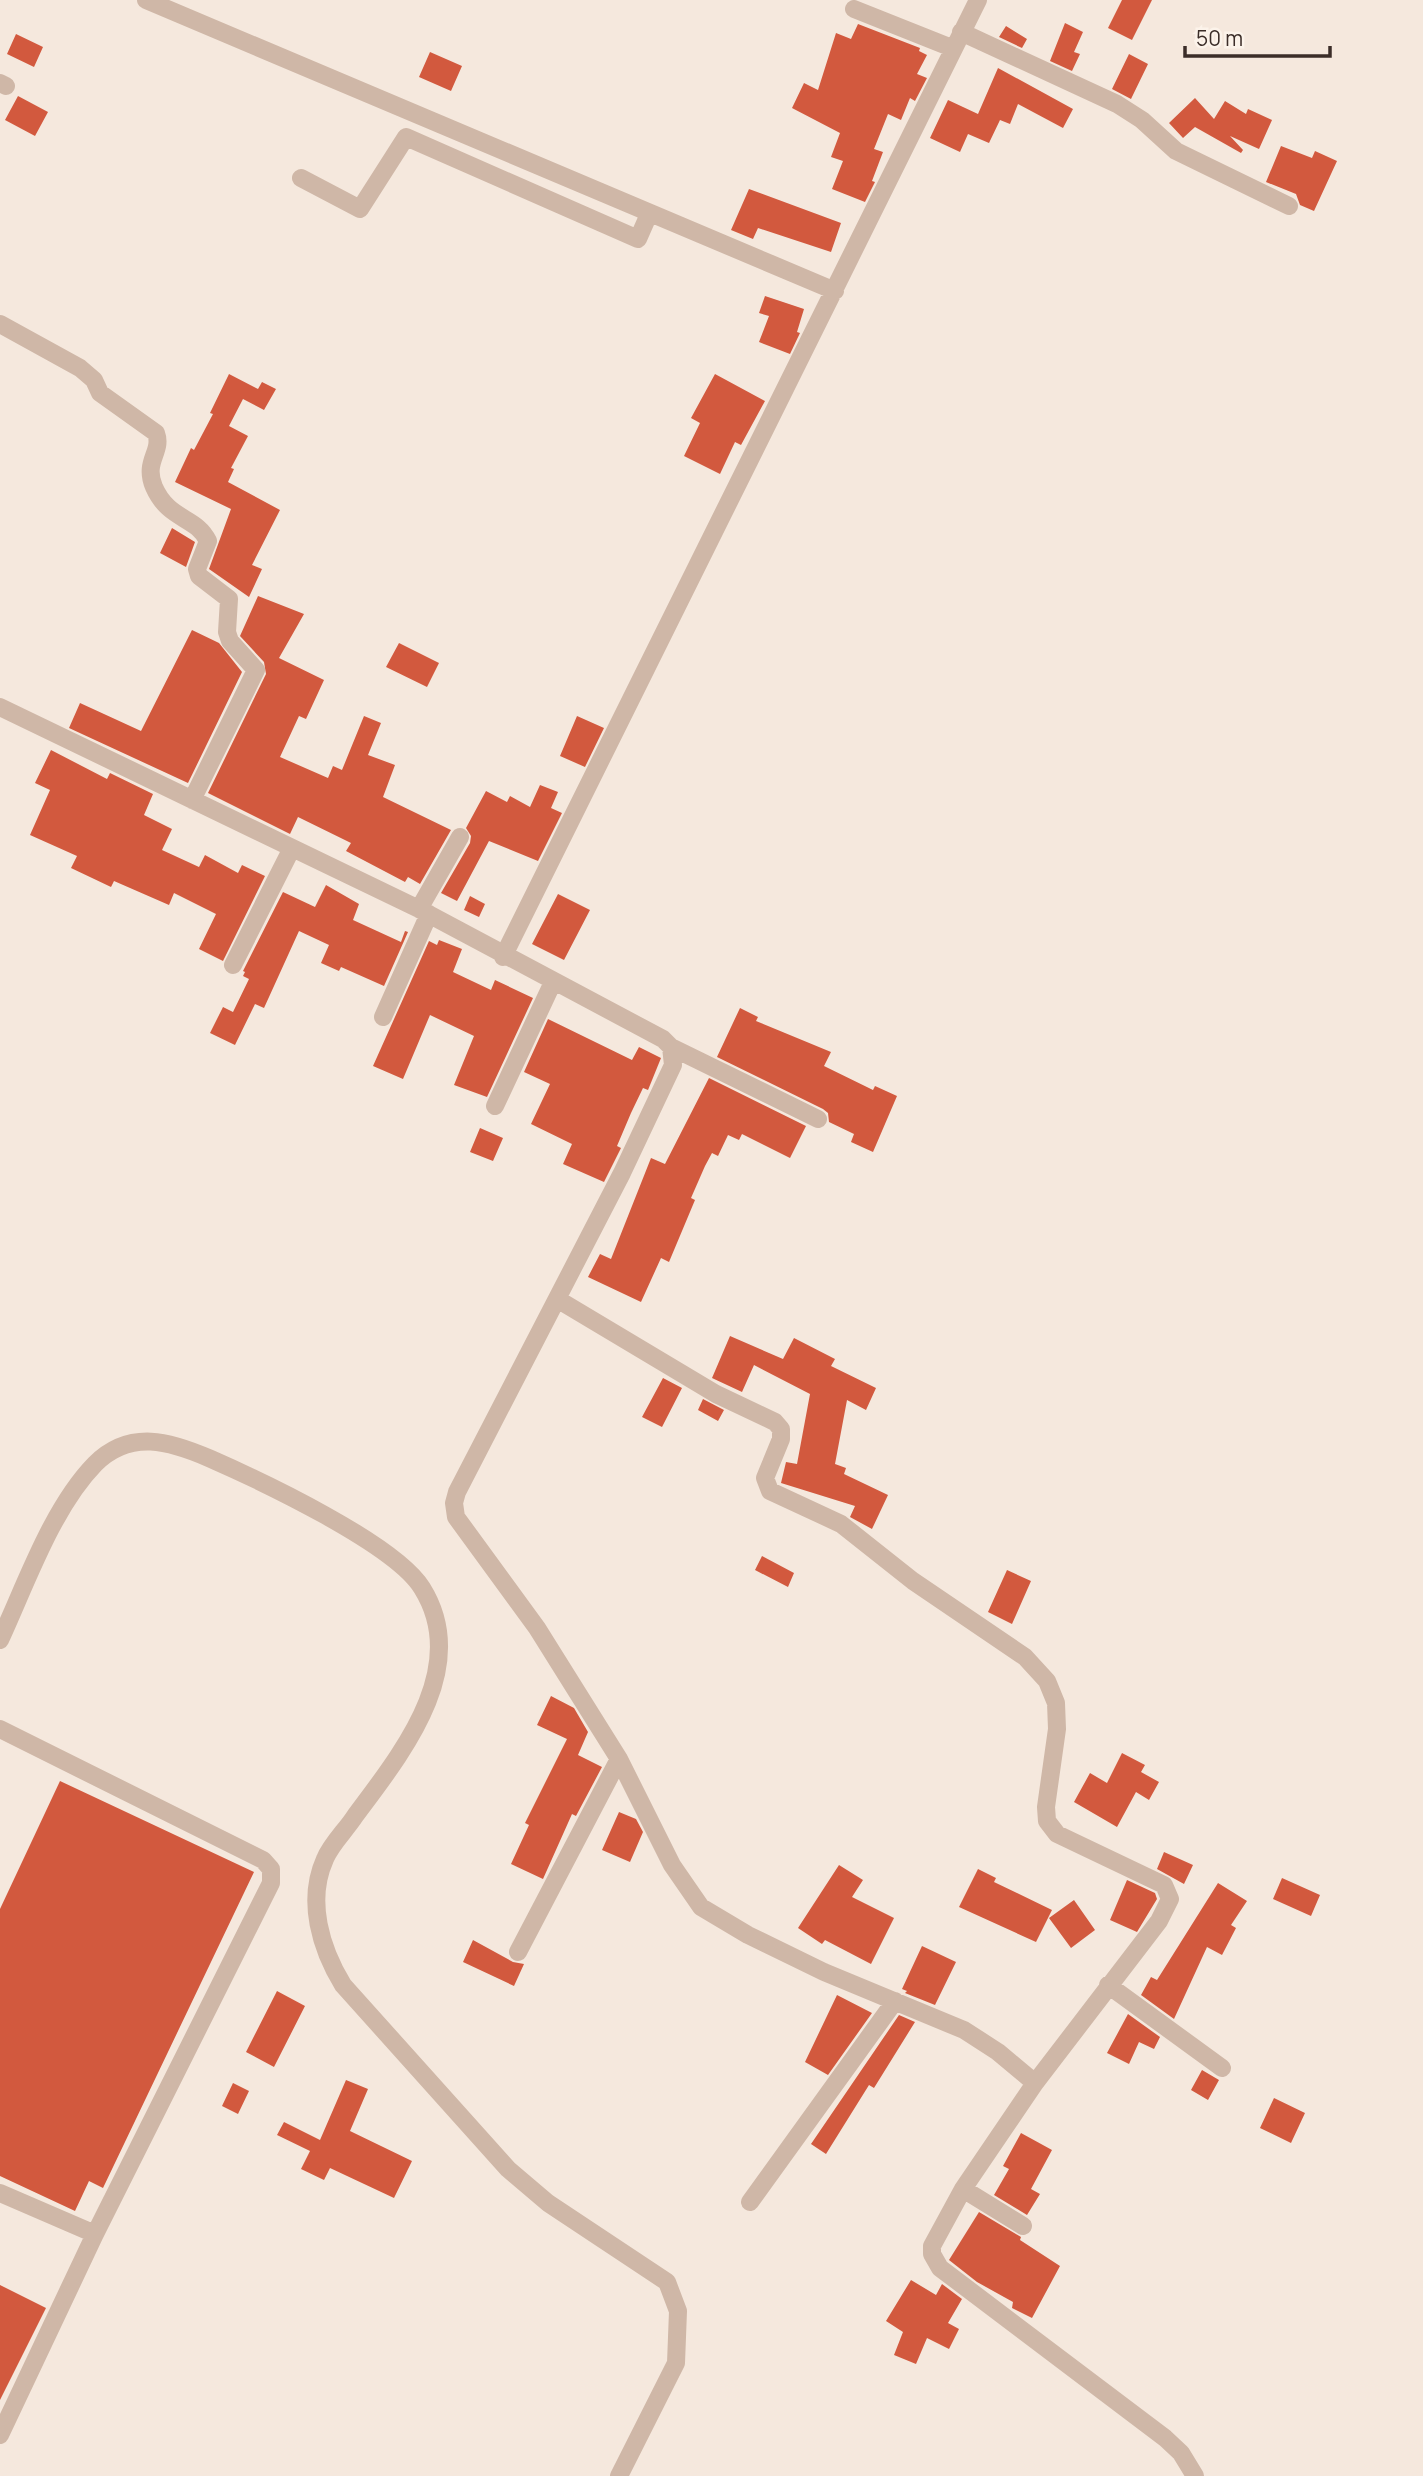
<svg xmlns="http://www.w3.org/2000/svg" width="1423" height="2476" font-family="Manrope,sans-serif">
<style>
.building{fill:#d2593e}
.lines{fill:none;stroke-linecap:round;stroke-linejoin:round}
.minor{stroke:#cfb7a7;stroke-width:18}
</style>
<rect width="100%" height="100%" fill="#f5e8dd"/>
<path class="building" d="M 1122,0 L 1152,0 L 1132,40 L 1108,28 Z
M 1065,23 L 1083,32 L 1074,52 L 1080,54 L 1072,71 L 1050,61 Z
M 858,24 L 920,48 L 919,51 L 927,55 L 917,74 L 927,78 L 915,101 L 910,98 L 901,120 L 888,114 L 874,149 L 883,152 L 872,181 L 875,182 L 865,202 L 832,189 L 843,161 L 831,157 L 840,133 L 792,108 L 804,83 L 818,90 L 836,33 L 851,39 Z
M 1006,26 L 1027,39 L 1022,48 L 999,37 Z
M 16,34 L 43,47 L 34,67 L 7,54 Z
M 430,52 L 462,66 L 451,91 L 419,77 Z
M 1129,54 L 1148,64 L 1131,99 L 1112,89 Z
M 998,68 L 1073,109 L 1063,128 L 1018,104 L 1010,124 L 1000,120 L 989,143 L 968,134 L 960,152 L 930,138 L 948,100 L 978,114 Z
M 18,96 L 48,112 L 35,136 L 5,120 Z
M 1195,98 L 1214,119 L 1225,101 L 1246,114 L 1248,109 L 1272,120 L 1259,149 L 1230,136 L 1243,150 L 1241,153 L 1195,127 L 1183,138 L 1169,123 Z
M 1281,146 L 1312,158 L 1315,151 L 1337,161 L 1314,211 L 1300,205 L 1296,194 L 1266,182 Z
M 749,189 L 841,223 L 831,252 L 758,228 L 753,239 L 731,230 Z
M 765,296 L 804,309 L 797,332 L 800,333 L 790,354 L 759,342 L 769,316 L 759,313 Z
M 229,374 L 258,389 L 262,382 L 276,389 L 264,410 L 243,399 L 229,426 L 248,436 L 231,468 L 234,469 L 228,482 L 280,510 L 252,565 L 262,569 L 249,597 L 209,569 L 231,509 L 175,482 L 191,448 L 194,450 L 213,414 L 210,413 Z
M 715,374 L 765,401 L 741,445 L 735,442 L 720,474 L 684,456 L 700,423 L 691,418 Z
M 172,528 L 195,542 L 186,567 L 160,553 Z
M 258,596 L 304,614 L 279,658 L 324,680 L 306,719 L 299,716 L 280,757 L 328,778 L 333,766 L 342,770 L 364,716 L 381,723 L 368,755 L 395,765 L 383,797 L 451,830 L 420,884 L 408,877 L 405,882 L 346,851 L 351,843 L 298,817 L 290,834 L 208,793 L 266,674 L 264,662 L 240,636 Z
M 192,630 L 219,643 L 242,672 L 188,783 L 69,728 L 80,703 L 141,731 Z
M 399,643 L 439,663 L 427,687 L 386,667 Z
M 577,716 L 604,728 L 585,767 L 560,756 Z
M 51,750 L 107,779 L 110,773 L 153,794 L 144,815 L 172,829 L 162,850 L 199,867 L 205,855 L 238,873 L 242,865 L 265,876 L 223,961 L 199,949 L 216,914 L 174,893 L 169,905 L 114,881 L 111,887 L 71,868 L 77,856 L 30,835 L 50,790 L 35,783 Z
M 540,785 L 558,792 L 551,808 L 562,813 L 538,861 L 489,841 L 457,901 L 441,893 L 470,843 L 471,836 L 466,828 L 486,791 L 507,802 L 510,796 L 530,807 Z
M 326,885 L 359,904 L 353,920 L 401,942 L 405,931 L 408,932 L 384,986 L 341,967 L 339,971 L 321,963 L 329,945 L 299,931 L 264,1008 L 255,1004 L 235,1045 L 210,1033 L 223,1007 L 233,1012 L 249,979 L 243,976 L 245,972 L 243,971 L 283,892 L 315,907 Z
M 558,894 L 590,910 L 564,960 L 532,944 Z
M 470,896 L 485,904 L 479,917 L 464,910 Z
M 439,940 L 462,949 L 453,972 L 491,990 L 495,980 L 533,998 L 487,1097 L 454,1085 L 474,1036 L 430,1015 L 403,1079 L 373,1066 L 429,941 L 437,945 Z
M 740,1008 L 758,1017 L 756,1021 L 831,1052 L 824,1066 L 873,1090 L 875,1086 L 897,1096 L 873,1152 L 851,1142 L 854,1134 L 829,1122 L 828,1113 L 823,1109 L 717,1057 Z
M 548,1019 L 632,1060 L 639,1047 L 661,1058 L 648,1090 L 643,1088 L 631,1113 L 617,1146 L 621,1148 L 604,1182 L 563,1164 L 572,1144 L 531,1124 L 550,1084 L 524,1072 Z
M 709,1078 L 806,1126 L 790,1158 L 742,1134 L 739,1140 L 728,1135 L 718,1156 L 712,1153 L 705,1166 L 691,1198 L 695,1200 L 669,1262 L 661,1258 L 641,1302 L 588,1277 L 600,1254 L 611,1259 L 651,1158 L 665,1164 Z
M 480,1128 L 503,1138 L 493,1161 L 470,1152 Z
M 730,1336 L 783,1359 L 794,1338 L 835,1359 L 831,1366 L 876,1388 L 866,1410 L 847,1400 L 835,1464 L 846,1468 L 844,1474 L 888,1495 L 872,1529 L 850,1517 L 855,1506 L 781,1483 L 786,1462 L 797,1464 L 810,1394 L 754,1365 L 742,1392 L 712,1378 Z
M 663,1378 L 682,1388 L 662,1427 L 642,1417 Z
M 703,1399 L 724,1410 L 718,1421 L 698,1410 Z
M 762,1556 L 794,1573 L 788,1587 L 755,1570 Z
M 1007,1570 L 1031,1581 L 1012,1624 L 988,1612 Z
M 551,1696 L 574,1708 L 588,1732 L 578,1755 L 602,1767 L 576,1816 L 572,1814 L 543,1879 L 511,1864 L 529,1825 L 525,1823 L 567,1739 L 537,1725 Z
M 1122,1753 L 1145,1765 L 1141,1772 L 1159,1782 L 1149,1800 L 1136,1792 L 1117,1827 L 1074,1802 L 1090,1773 L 1107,1783 Z
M 60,1781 L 254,1872 L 103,2188 L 89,2181 L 75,2211 L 0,2176 L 0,1909 Z
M 619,1812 L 636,1819 L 643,1832 L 630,1862 L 602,1850 Z
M 1164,1852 L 1193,1865 L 1184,1884 L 1157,1869 Z
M 839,1865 L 863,1880 L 852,1897 L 894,1918 L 871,1964 L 825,1940 L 822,1944 L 798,1928 Z
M 978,1869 L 996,1878 L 994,1882 L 1052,1910 L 1036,1942 L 959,1907 Z
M 1282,1878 L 1320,1895 L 1311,1916 L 1273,1899 Z
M 1127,1880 L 1155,1893 L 1157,1899 L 1137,1932 L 1110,1920 Z
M 1218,1883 L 1247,1901 L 1231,1925 L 1236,1928 L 1222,1955 L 1207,1947 L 1174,2019 L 1141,1995 L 1151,1977 L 1157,1980 Z
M 1074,1900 L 1095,1930 L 1071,1948 L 1049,1918 Z
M 473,1940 L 513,1962 L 524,1964 L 514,1986 L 463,1962 Z
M 922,1946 L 956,1962 L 935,2005 L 905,1993 L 907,1991 L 902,1989 Z
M 277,1991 L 305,2006 L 274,2067 L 246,2052 Z
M 837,1995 L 872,2013 L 828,2075 L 805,2062 Z
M 1128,2014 L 1160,2037 L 1154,2049 L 1139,2042 L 1129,2064 L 1107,2053 Z
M 899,2015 L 915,2022 L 874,2088 L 869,2085 L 826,2154 L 811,2144 Z
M 1202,2070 L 1219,2080 L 1208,2100 L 1191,2090 Z
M 346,2080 L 368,2089 L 350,2131 L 412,2161 L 394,2198 L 330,2168 L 324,2180 L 301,2169 L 310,2151 L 277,2135 L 284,2122 L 320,2140 Z
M 233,2083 L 249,2091 L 238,2114 L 222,2106 Z
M 1274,2098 L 1305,2113 L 1291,2143 L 1260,2128 Z
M 1021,2133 L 1052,2150 L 1031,2189 L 1040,2194 L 1027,2215 L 994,2195 L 1009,2169 L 1003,2166 Z
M 979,2212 L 1021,2237 L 1020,2240 L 1060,2266 L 1032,2318 L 1012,2308 L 1013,2302 L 977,2282 L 949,2260 Z
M 911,2280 L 936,2295 L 942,2284 L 962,2299 L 948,2323 L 959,2329 L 949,2349 L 927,2338 L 916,2364 L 894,2355 L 903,2332 L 886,2321 Z
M 0,2285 L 46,2308 L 0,2400 Z"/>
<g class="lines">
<path class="minor" d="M 146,0 L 835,291
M 854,9 L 952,48
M 961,32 L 1117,104 L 1142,120 L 1176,151 L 1289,206
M 0,83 L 6,86
M 301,178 L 360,209 L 406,137 L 638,239 L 649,214
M 0,324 L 80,368 L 94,380 L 100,393 L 156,433 C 163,452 143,461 154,487 C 169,521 196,516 208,541 L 197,569 L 199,576 L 229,599 L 227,632 L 230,641 L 256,670 L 192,800
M 0,707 L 419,909 L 663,1039 L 671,1047 L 673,1065 L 622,1173 L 457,1492 L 454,1503 L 456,1517 L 537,1628 L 619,1759 L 672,1865 L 701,1907 L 748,1935 L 824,1972 L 964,2030 L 998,2052 L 1035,2083 L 963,2189 L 932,2246 L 932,2254 L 940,2268 L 1165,2438 L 1181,2453 L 1195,2476
M 419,909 L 460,837
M 503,957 L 978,0
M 233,965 L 292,848
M 383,1017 L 429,914
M 671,1047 L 818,1119
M 495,1106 L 553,982
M 557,1299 L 716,1394 L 775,1422 L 781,1429 L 781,1439 L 765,1478 L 770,1491 L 841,1524 L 913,1581 L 1025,1657 L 1047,1681 L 1056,1703 L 1057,1729 L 1046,1807 L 1047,1821 L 1057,1834 L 1164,1885 L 1170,1899 L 1159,1921 L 1035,2083
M 0,1640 C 26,1584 52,1508 95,1464 C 130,1429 170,1441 211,1459 C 261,1481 395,1544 422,1588 C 472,1668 401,1754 355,1816 C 346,1830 331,1844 325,1859 C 306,1901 321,1949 343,1985 L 508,2169 L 548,2203 L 667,2282 L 678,2311 L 676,2363 L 619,2476
M 0,1729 L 263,1860 L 271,1869 L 271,1883 L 95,2234 L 0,2435
M 518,1952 L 619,1759
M 1108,1985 L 1222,2068
M 963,2189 L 1023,2226
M 0,2193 L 95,2234
M 750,2202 L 895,2001"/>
</g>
<path d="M1185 46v10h145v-10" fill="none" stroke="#3b2d28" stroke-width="3.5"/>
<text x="1196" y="46" font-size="21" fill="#3b2d28" stroke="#fcf3ea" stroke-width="5" paint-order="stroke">50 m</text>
</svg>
